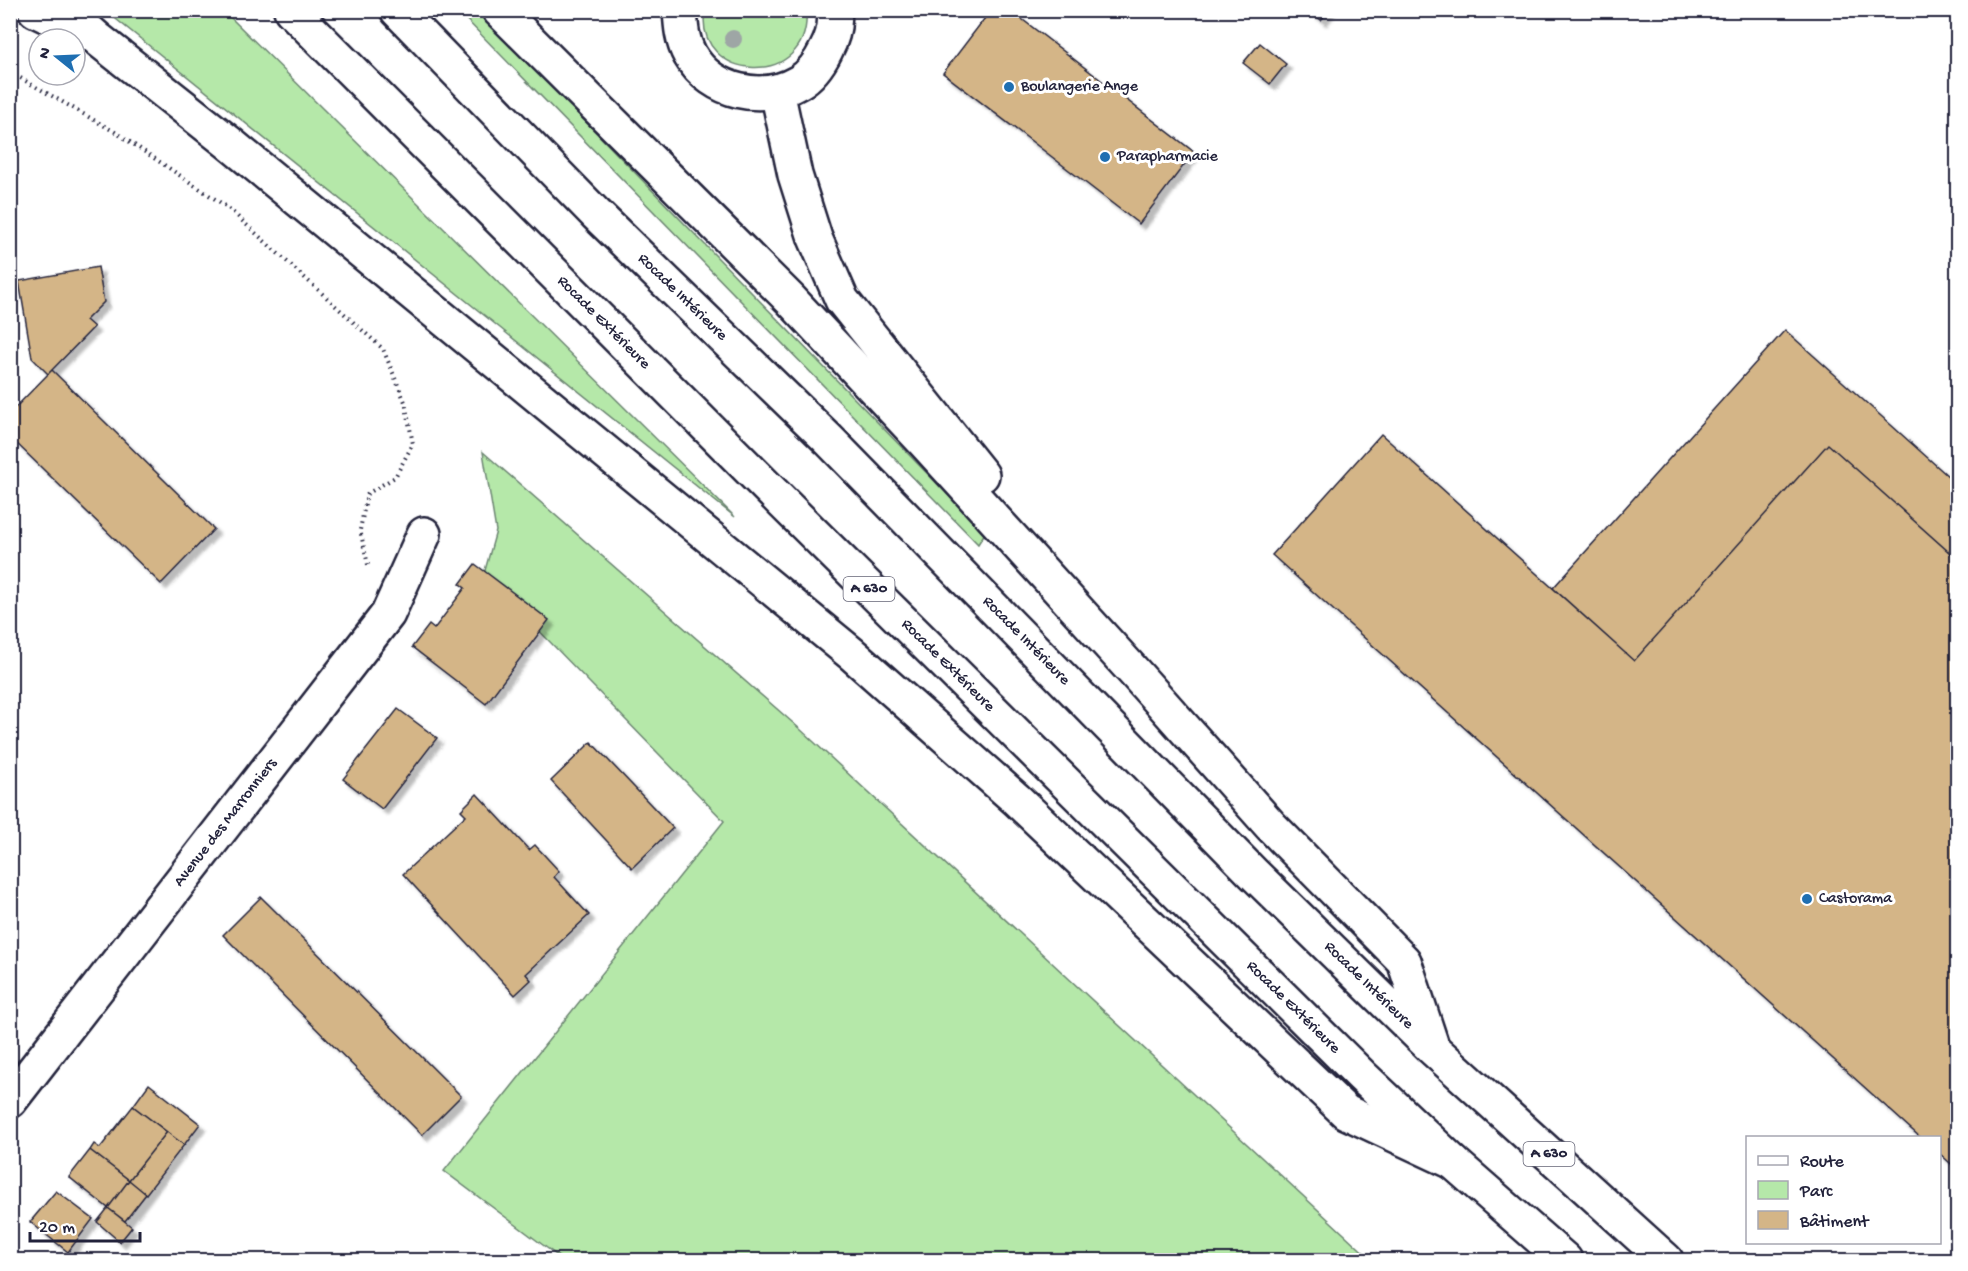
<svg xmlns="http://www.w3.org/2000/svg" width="1968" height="1271" font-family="'Gochi Hand',sans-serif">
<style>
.green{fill:#b5e8a9;stroke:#6c8572;stroke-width:1.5}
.building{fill:#d4b587;stroke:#22223b;stroke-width:1.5;filter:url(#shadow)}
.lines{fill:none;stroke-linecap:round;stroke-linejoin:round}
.street-casing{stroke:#22223b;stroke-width:38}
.secondary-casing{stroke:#22223b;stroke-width:38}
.highway-casing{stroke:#22223b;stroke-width:38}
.path{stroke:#22223b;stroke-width:4;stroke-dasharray:1.5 4.5;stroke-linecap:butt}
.street{stroke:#fff;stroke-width:33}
.secondary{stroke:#fff;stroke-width:33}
.highway{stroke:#fff;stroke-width:33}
.tree{fill:#9ea6a5}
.poi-dot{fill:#1f6fb2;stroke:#fff;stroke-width:2}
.labels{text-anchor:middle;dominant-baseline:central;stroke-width:6;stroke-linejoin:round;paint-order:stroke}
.shield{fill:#fff;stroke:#646476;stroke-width:1.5}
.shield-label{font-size:15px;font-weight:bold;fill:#22223b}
.poi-label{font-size:16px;fill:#22223b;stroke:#fff;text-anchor:start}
.street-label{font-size:16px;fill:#22223b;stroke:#fff}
</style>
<defs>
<filter id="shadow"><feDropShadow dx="5.5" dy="5.5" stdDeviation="1.5" flood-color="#0004"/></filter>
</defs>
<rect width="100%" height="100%" fill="#fff"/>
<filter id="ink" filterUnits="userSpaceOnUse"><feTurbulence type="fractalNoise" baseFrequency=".0167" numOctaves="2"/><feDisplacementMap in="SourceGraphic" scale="12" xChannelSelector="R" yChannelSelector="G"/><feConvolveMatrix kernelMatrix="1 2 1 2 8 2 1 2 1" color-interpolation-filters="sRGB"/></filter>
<g filter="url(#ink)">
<path class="green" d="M 705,10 L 806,11 C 812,90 693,83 705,10 Z
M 106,11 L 224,11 L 735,517 Z
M 458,11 L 478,11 L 985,533 L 978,544 Z
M 483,452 L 800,729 L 1372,1260 L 563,1260 L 444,1171 L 724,821 L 484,574 L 496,531 Z"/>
<path class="building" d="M 991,10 L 1010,10 L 1194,152 L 1139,224 L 943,73 Z
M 1308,10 L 1329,10 L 1321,20 Z
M 1260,43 L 1286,64 L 1270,84 L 1243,63 Z
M 98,267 L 104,302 L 86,320 L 94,327 L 48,374 L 32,358 L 19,281 Z
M 1785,330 L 1958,485 L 1958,560 L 1828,444 L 1634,661 L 1553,588 Z
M 52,370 L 214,529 L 161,584 L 10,437 L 10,413 Z
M 1381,434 L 1634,661 L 1828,444 L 1958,560 L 1958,1170 L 1940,1154 L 1940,1138 L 1921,1138 L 1272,555 Z
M 475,564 L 549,620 L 486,704 L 412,647 L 429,625 L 434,629 L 465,588 L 460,584 Z
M 398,709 L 437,738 L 382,809 L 343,779 Z
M 591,742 L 673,828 L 632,868 L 551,781 Z
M 477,794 L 529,850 L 535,845 L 559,871 L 554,877 L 589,915 L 526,974 L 531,980 L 515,995 L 403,874 L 466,815 L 461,810 Z
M 261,897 L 461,1096 L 422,1135 L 223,935 Z
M 149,1084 L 200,1124 L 184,1145 L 133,1106 Z
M 133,1106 L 167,1132 L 129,1180 L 90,1150 L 94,1144 L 100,1148 Z
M 167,1132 L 184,1145 L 146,1194 L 129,1180 Z
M 90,1150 L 129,1180 L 108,1208 L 69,1177 Z
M 129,1180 L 146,1194 L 125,1221 L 108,1208 Z
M 56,1191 L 93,1219 L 68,1252 L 30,1222 Z
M 108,1208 L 132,1227 L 120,1242 L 97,1222 Z"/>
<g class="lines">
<g class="street-casing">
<g id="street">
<path id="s1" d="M 10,1101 L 388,614 L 424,534"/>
</g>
</g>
<g class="secondary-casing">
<path id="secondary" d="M 680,10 C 681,26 682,41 690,55 C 712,93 763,103 799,82 C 811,75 820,62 826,50 C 832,39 836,24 834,10"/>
</g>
<g class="highway-casing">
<g id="highway">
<path d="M 35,10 L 83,33"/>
<path d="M 65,10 L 99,40 L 228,142 L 852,654 L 1016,799 L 1346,1112 L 1453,1162"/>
<path id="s2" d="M 291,10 L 783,503 L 1362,1076 L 1453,1162 L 1565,1260"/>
<path id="s3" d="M 397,10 L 596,214 L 828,439 L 1253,873 L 1432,1048 L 1666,1260"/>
<path d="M 499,10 L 791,300 L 925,443 L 1135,673 L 1271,826 L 1404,961 L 1431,1043"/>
<path d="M 777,91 L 795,175 L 815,238 L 842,300 L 982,475"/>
</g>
</g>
<path class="path" d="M 10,72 L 115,132 L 227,207 L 383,349 L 405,402 L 413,444 L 395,477 L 367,494 L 360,530 L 369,569"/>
<use href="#street" class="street"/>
<use href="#secondary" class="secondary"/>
<use href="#highway" class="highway"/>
</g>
<circle class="tree" cx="733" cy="39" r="9"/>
</g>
<g class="poi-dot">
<circle cx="1009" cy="87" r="6"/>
<circle cx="1105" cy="157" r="6"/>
<circle cx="1807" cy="899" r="6"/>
</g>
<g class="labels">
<g class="shield">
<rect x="843.5" y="577" width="51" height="24" rx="4.5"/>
<rect x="1523.5" y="1142" width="51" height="24" rx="4.5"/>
</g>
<g class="shield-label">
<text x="869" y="589">A 630</text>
<text x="1549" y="1154">A 630</text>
</g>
<g class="poi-label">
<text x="1021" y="87">Boulangerie Ange</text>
<text x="1117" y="157">Parapharmacie</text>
<text x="1819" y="899">Castorama</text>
</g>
<g class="street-label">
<text stroke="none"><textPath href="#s3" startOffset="405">Rocade Intérieure</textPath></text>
<text stroke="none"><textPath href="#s2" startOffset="442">Rocade Extérieure</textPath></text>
<text stroke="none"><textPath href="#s3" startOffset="891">Rocade Intérieure</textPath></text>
<text stroke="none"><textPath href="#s2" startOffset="928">Rocade Extérieure</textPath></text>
<text stroke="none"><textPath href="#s1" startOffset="352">Avenue des Marronniers</textPath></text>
<text stroke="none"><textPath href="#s3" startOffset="1377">Rocade Intérieure</textPath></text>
<text stroke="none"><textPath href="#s2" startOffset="1414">Rocade Extérieure</textPath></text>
</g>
</g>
<rect width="1968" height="1271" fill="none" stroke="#fff" stroke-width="36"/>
<rect x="18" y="18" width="1932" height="1235" fill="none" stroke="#22223b" stroke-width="2" filter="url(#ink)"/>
<rect x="1746" y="1136" width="195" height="108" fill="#ffffff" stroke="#a7a7b1" stroke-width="1.5"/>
<rect x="1758" y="1156" width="30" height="9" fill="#ffffff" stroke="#a7a7b1" stroke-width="1.5"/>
<text x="1800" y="1166" font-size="18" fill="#22223b">Route</text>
<rect x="1758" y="1181" width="30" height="18" fill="#b5e8a9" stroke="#a7a7b1" stroke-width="1.5"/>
<text x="1800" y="1196" font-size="18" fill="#22223b">Parc</text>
<rect x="1758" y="1211" width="30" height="18" fill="#d4b587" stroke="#a7a7b1" stroke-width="1.5"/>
<text x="1800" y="1226" font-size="18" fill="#22223b">Bâtiment</text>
<g transform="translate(57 57) rotate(288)"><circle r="28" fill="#ffffff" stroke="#a7a7b1" stroke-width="1.5"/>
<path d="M0-4.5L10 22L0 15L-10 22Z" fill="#1f6fb2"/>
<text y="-9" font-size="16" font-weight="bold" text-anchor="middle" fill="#22223b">N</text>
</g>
<path d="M30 1232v9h110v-9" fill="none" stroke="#22223b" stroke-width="3"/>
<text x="39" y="1232" font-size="18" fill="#22223b" stroke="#ffffff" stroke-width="4.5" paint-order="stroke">20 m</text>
</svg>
